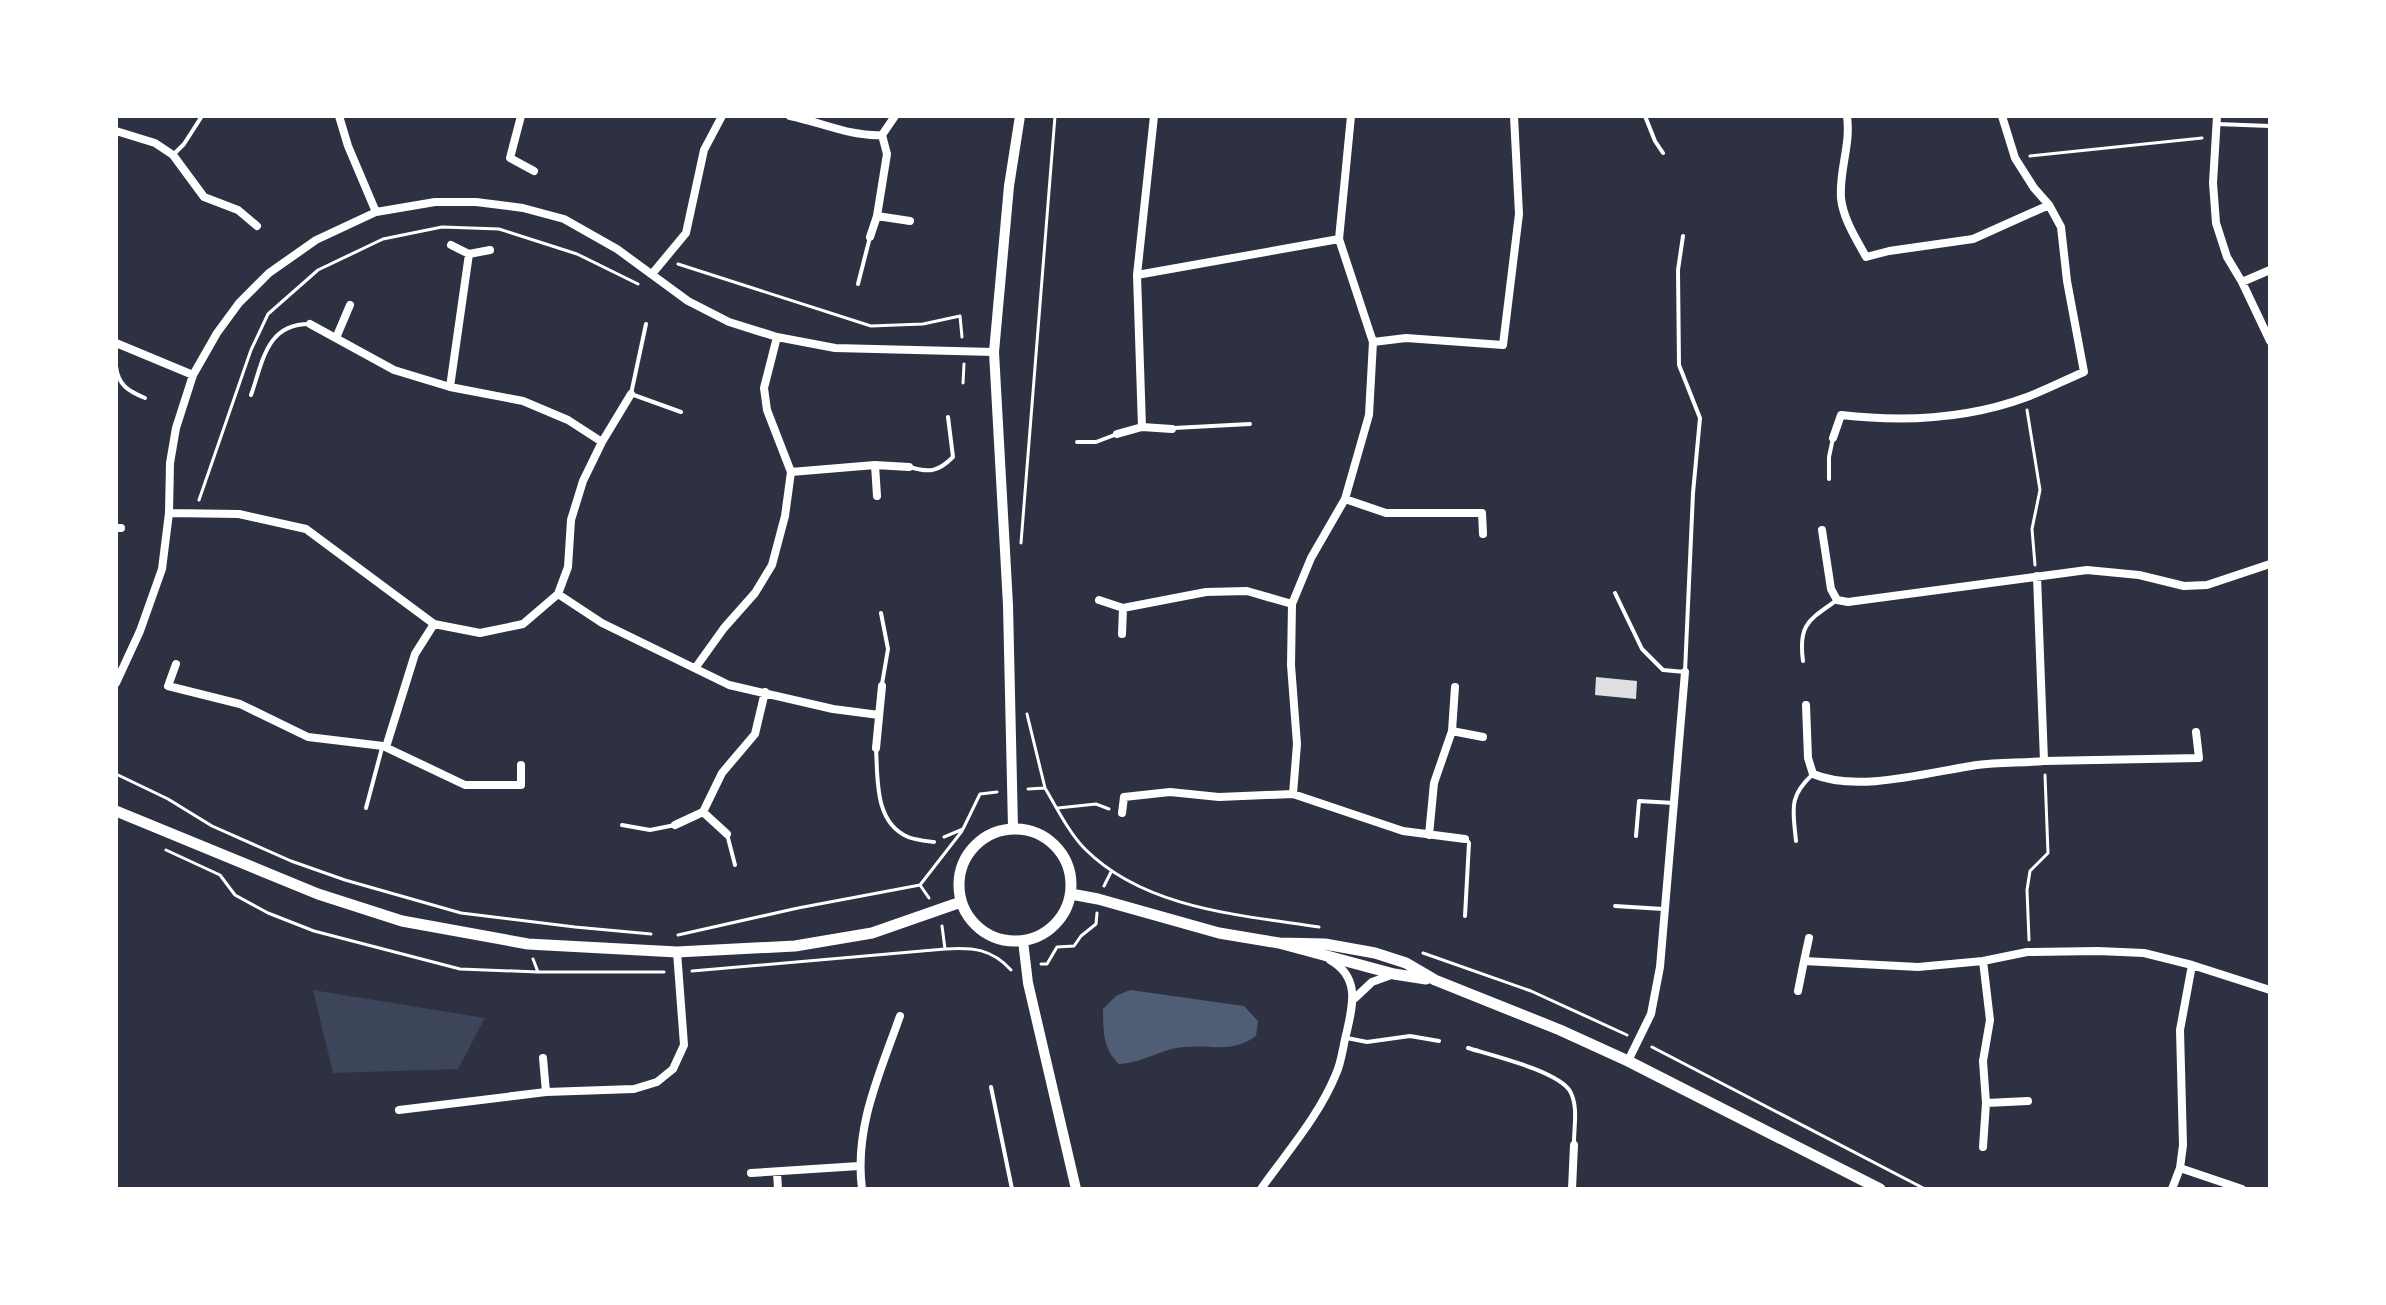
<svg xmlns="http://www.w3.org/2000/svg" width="2386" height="1305" font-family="Montserrat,sans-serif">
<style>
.green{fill:#3c4559}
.water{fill:#4f5d75}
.building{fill:#e0e0e3}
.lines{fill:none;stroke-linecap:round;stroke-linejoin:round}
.path{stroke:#fff;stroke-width:3}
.service{stroke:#fff;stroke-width:4}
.minor{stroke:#fff;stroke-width:8}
.tertiary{stroke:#fff;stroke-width:10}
.secondary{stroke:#fff;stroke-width:11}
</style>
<rect width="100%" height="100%" fill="#2d3142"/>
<path class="green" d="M 313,990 L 485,1018 L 458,1069 L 333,1073 Z"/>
<path class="water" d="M 1130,990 L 1244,1006 L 1258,1021 L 1256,1036 C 1231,1054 1213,1044 1184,1047 C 1160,1049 1143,1063 1119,1064 C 1103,1049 1103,1030 1103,1009 L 1116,996 Z"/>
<path class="building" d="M 1596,677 L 1637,681 L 1636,699 L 1595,695 Z"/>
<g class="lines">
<path class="path" d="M 2030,156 L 2202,138
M 678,264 L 871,326 L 923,324 L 960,316 L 962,337
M 963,383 L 964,364
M 2027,410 L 2040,490 L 2032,529 L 2035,565
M 199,500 L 251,350 L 268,314 L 318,270 L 383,239 L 442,227 L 499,229 L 577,254 L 638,284
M 1021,543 L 1055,116
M 1027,714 L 1045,788
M 116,774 L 168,799 L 212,826 L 291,861 L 345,880 L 461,913 L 575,927 L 651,934
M 1028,789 L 1045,788 C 1057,808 1069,833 1085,849 C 1145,909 1240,915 1319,927
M 1058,808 L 1096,804 L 1109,809
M 944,837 L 963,829 L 980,794 L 997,792
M 166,850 L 220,875 L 235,895 L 268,913 L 314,931 L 460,969 L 538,972
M 1104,886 L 1111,872
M 929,898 L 920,885 L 962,831
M 942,926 L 945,949 C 973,947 992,949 1011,970
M 678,935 L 798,908 L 920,885
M 2029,940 L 2027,890 L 2030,871 L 2048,853 L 2045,775
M 1423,953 L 1531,991 L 1627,1035
M 533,959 L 538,972 L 664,972
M 1041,964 L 1047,964 L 1057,947 L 1074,946 L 1081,936 L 1096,924 L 1097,913
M 692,971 L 945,949
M 1652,1047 L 1925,1189"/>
<path class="service" d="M 1645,116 L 1655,141 L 1663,153
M 2217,124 L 2270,126
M 173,155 L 184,144 L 202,116
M 858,284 L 870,237
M 646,324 L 631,394 L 681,412
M 116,366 C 118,385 128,391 145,398
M 251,395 C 263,362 266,324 309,324
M 1174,428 L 1250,424
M 1077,442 L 1096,442 L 1117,434
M 910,467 C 929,473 938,472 953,457 L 948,417
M 1829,479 L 1829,457 L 1833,438
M 1615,593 L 1642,649 L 1663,670 L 1685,672 L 1693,493 L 1700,418 L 1679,365 L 1678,270 L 1683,236
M 881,613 L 888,649 L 882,684
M 1803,661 C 1798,624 1809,620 1837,600
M 876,749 C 878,779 874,822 908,837 C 915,840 926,841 934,842
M 366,808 L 382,748
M 622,825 L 650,830 L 675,825
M 727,834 L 735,865
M 1636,836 L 1639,801 L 1674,803
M 1796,841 C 1793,809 1788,797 1813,774
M 1615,906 L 1663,909
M 1465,916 L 1469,843 L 1467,840
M 1347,1038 L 1367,1042 L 1410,1036 L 1439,1041
M 1468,1048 C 1491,1055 1562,1072 1571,1093 C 1578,1108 1574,1126 1574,1143
M 991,1087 L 1012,1189"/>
<path class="minor" d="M 339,116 L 348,146 L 376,212
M 521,116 L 510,158 L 534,171
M 790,116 C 821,122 851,137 882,135 L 895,116
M 1154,116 L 1137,275 L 1142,427 L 1172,429
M 1847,116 C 1851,146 1839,169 1841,198 C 1843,219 1857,240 1866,257 L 1889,251 L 1973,239 L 2049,205
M 2217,116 L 2213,183 L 2216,223 L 2227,257 L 2242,282 L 2270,341
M 116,131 L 155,143 L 173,155 L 204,197 L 238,210 L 257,226
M 877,216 L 910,221
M 870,237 L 877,216 L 887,154 L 882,135
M 451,245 L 469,254 L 490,250
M 652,274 L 686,233 L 704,150 L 722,116
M 1137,275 L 1339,239
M 2242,282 L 2270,270
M 310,324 L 394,370 L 450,387 L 523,401 L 568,420 L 602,442
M 336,338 L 350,305
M 1373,342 L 1406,338 L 1503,345 L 1519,214 L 1514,116
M 116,343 L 193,375
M 450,387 L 469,254
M 1117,434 L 1142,427
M 1833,438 L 1841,415 C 1902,422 1968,419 2027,397 C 2046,390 2065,380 2084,372 L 2067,281 L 2061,227 L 2049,205 L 2034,188 L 2015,158 L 2002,116
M 875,465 L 877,496
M 791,472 L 875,465 L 909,467
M 1345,499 L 1386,513 L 1482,513 L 1483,534
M 169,513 L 239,514 L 306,529 L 434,624 L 480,633 L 523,624 L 558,594 L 602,623 L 729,685 L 833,709 L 879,715
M 116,528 L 121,528
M 1822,530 L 1831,589 L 1837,600 L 1848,602 L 2087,570 L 2139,575 L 2184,586 L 2207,585 L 2270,564
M 558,594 L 568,567 L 571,520 L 583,481 L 602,442 L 631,394
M 1099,600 L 1123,608
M 1122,634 L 1123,608 L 1206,592 L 1247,591 L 1292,604
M 176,664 L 168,686 L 240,704 L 308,737 L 383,746 L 465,785 L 521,785 L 521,765
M 696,667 L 724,628 L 755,593 L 772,565 L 785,516 L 791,472 L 767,410 L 764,388 L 777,337
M 116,683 L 140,631 L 162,569 L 169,513 L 170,463 L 176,428 L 193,375 L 217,333 L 239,303 L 269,273 L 316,240 L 376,212 L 435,202 L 476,202 L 523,208 L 564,219 L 617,249 L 688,301 L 729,322 L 777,337 L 835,348 L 994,352
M 1806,705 L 1808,758 L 1813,774 C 1858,793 1929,772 1977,765 C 1999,762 2022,763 2044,761 L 2037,576
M 1452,731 L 1483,737
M 386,747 L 415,654 L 434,624
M 876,748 L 882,686
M 2044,761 L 2199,758 L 2196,732
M 1293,794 L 1297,744 L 1291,665 L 1292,604 L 1311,558 L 1345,499 L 1369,415 L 1373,342 L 1339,239 L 1351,116
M 703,812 L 722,773 L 755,734 L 765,692
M 1122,813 L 1124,797 L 1170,792 L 1219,797 L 1293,794 L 1403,831 L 1465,839
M 675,825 L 703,812 L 727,834
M 1429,835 L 1434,783 L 1452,731 L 1455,687
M 1804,961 L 1809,938
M 1983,961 L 1990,1020 L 1983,1061 L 1986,1103 L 2028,1101
M 2192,965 L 2180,1030 L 2183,1145 L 2180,1168 L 2242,1189
M 1798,991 L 1804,961 L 1918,967 L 1983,961 L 2027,952 L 2098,951 L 2144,953 L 2192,965 L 2270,990
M 1355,998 L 1372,982 L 1394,974
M 543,1058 L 546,1092
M 1628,1061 L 1651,1014 L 1660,967 L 1685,672
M 399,1110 L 546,1092 L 634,1089 L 657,1082 L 673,1069 L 684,1045 L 677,952
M 1983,1147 L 1986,1103
M 777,1172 L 778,1189
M 751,1173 L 859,1166
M 862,1189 C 854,1127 880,1073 900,1016
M 1261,1189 C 1287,1152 1319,1116 1336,1074 C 1342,1061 1343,1045 1347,1031 C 1353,1004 1360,977 1330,960
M 1572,1189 L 1574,1145
M 2172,1189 L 2180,1168"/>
<path class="tertiary" d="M 1013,828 L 1008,605 L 994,352 L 1009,186 L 1020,116
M 1023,941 L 1028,983 L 1076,1189"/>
<path class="secondary" d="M 116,811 L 318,894 L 402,921 L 528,944 L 677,952 L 795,946 L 872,933 L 961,902
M959 885a56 56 0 1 1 112 0a56 56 0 1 1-112 0Z
M 1071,894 L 1098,899 L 1219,933 L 1279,943 L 1394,974 L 1426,979
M 1279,943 L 1325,944 L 1375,953 L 1406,963 L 1435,980 L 1560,1030 L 1628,1061 L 1880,1189"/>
</g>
<rect width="2386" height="1305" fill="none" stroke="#ffffff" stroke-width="236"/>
</svg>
